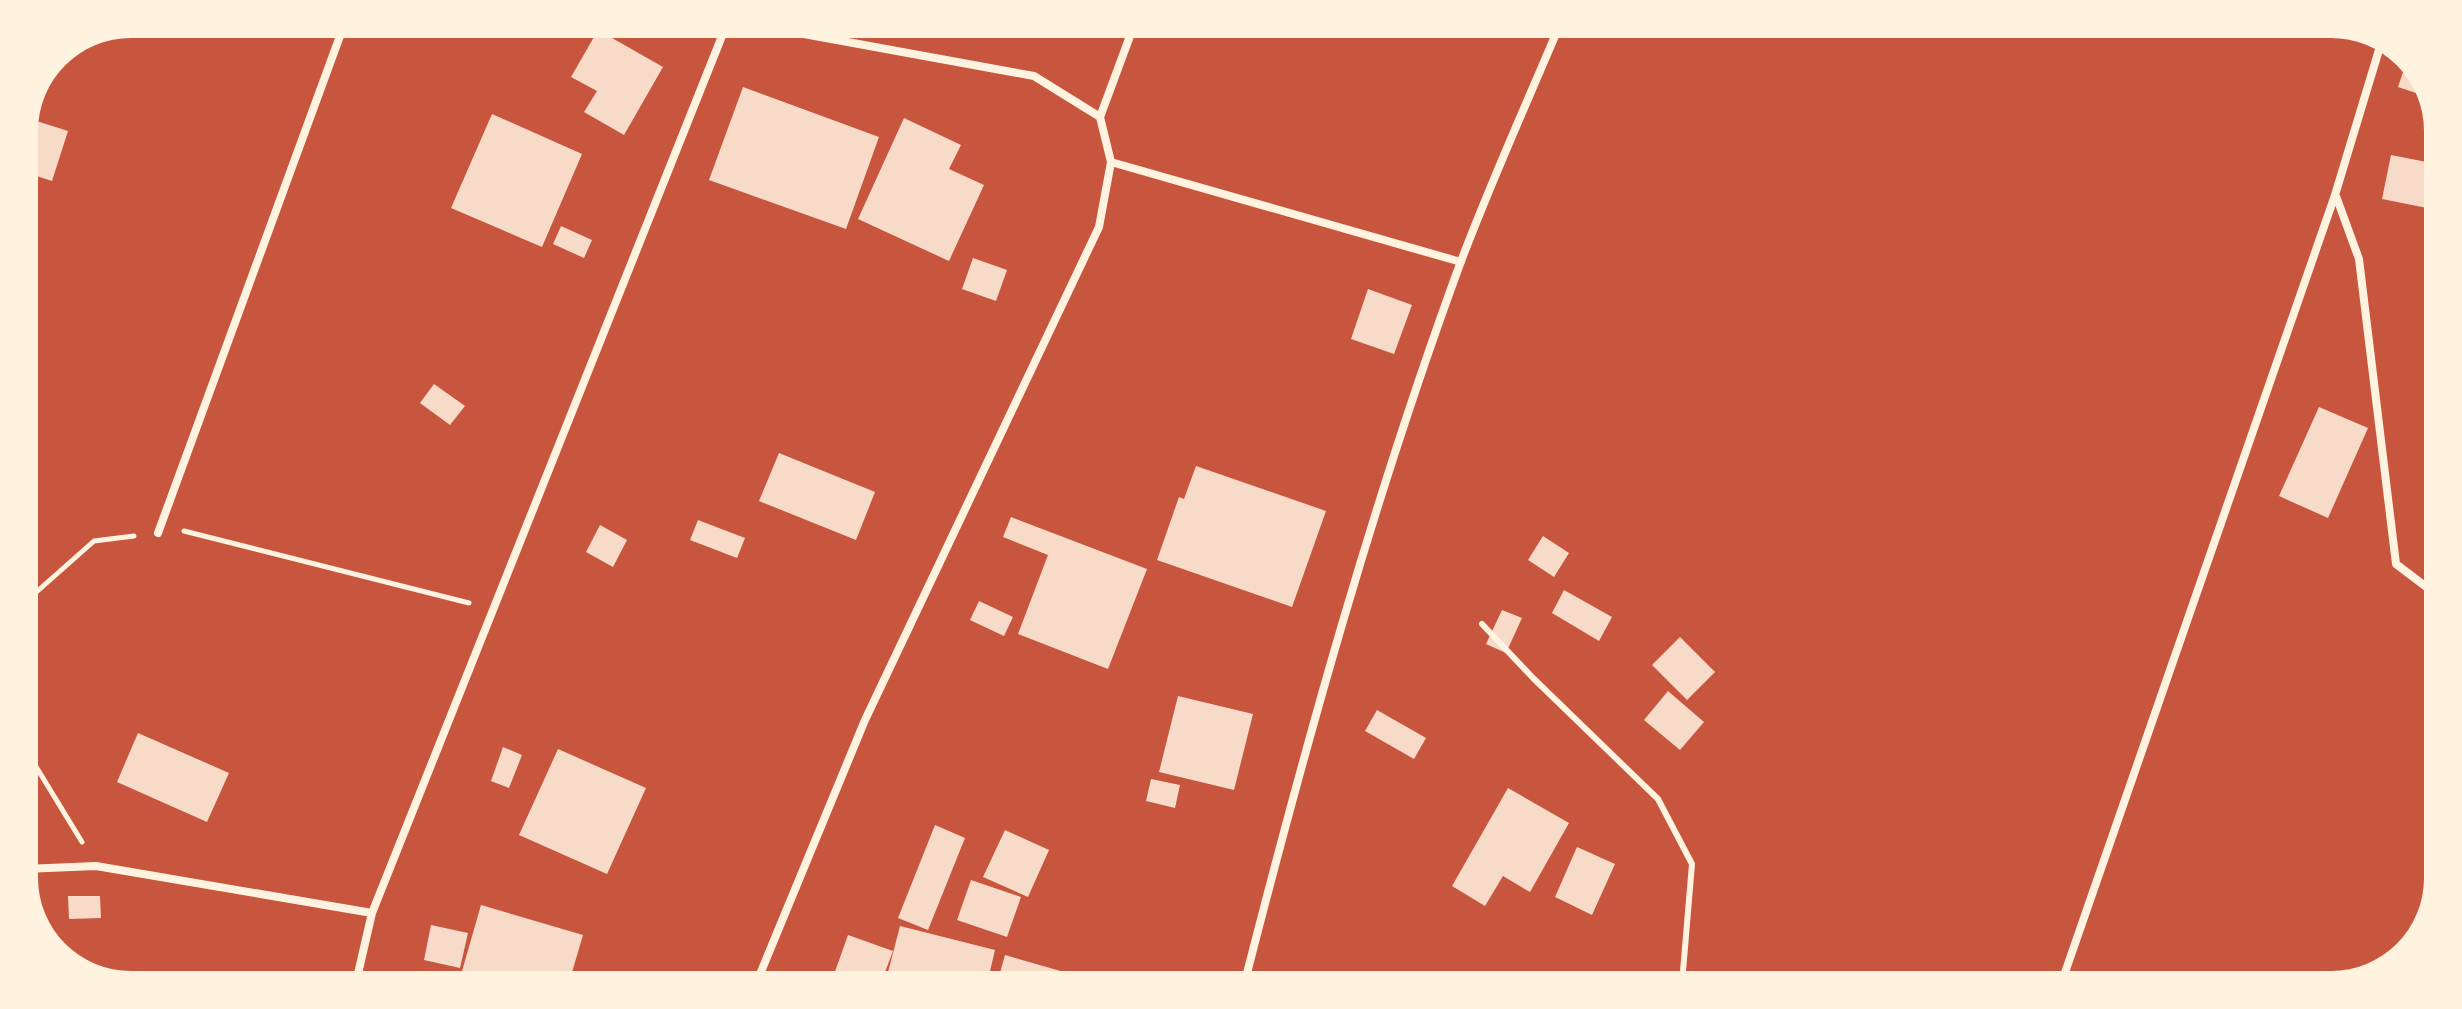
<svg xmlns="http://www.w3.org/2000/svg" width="2462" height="1009" font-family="Lato,sans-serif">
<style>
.building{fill:#f7dbc8}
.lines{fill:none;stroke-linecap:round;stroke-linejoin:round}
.path{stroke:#fff3e0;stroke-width:5}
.service{stroke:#fff3e0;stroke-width:6}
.minor{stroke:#fff3e0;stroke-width:8}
</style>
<rect width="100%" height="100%" fill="#c8553d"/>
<path class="building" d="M 598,30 L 663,67 L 624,135 L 584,112 L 597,91 L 571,77 Z
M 2407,60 L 2416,66 L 2428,97 L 2398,87 Z
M 743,87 L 879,137 L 846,229 L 709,180 Z
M 492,114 L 582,154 L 542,247 L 451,208 Z
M 27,118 L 68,131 L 52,181 L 24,172 L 24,125 Z
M 904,118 L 961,145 L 949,169 L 984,185 L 949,261 L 858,219 Z
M 2391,155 L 2437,164 L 2437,210 L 2382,199 Z
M 561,226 L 592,240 L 584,258 L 553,244 Z
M 973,258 L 1007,270 L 996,301 L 962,289 Z
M 1368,289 L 1412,305 L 1394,354 L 1351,339 Z
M 434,384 L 465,406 L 450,425 L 420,403 Z
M 2319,407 L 2368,428 L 2328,518 L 2279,496 Z
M 779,453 L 875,492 L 856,540 L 759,501 Z
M 1196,466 L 1326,511 L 1292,607 L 1157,560 L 1179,497 L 1184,499 Z
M 1011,517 L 1147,569 L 1108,669 L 1018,634 L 1048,555 L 1003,537 Z
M 698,520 L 745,538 L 737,558 L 690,540 Z
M 600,525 L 627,540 L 613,567 L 586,552 Z
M 1543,536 L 1569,553 L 1554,577 L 1528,560 Z
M 1564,590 L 1612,617 L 1599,641 L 1552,613 Z
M 979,601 L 1013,617 L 1004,636 L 970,620 Z
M 1502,610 L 1522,618 L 1506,653 L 1486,644 Z
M 1680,637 L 1715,672 L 1687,700 L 1652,665 Z
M 1668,691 L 1704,722 L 1680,750 L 1644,720 Z
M 1178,696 L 1253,714 L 1234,790 L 1159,772 Z
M 1377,710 L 1426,738 L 1414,759 L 1365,731 Z
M 138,733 L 229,773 L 207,822 L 117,782 Z
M 503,747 L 522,755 L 509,788 L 491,781 Z
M 558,749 L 646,788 L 607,874 L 519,835 Z
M 1151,779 L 1180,785 L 1175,808 L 1146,801 Z
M 1508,788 L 1569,823 L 1530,892 L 1503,876 L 1485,906 L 1452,886 Z
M 935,825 L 965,838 L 928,930 L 898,918 Z
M 1005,830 L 1049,850 L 1028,897 L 983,877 Z
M 1577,847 L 1615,864 L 1592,915 L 1555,897 Z
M 971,880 L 1021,897 L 1007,937 L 957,920 Z
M 68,896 L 100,896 L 101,918 L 69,919 Z
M 481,905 L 583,935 L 570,979 L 460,978 Z
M 431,925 L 468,933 L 460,968 L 424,960 Z
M 900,926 L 995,950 L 988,980 L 886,980 Z
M 848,935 L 893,951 L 882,980 L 832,980 Z
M 1005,955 L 1078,976 L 1077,981 L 998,980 Z"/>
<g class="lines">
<path class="path" d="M 184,531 L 469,603
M 24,603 L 94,541 L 134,536
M 24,747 L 82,842"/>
<path class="service" d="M 1482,624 L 1533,678 L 1658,799 L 1692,864 L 1682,983"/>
<path class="minor" d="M 1100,117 L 1133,28
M 1111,162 L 1461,262
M 2336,196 L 2359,259 L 2396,564 L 2433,592
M 158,533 L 344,25
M 24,869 L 96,866 L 372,913
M 357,978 L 372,913 L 726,26
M 758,979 L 865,720 L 1099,227 L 1111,162 L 1100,117 L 1034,76 L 760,26
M 1245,981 C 1307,739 1374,498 1460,264 C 1490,184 1525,107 1558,29
M 2061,984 L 2335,195 L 2382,40"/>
</g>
<path d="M0 0H2462V1009H0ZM131 38H2331A93 93 0 0 1 2424 131V878A93 93 0 0 1 2331 971H131A93 93 0 0 1 38 878V131A93 93 0 0 1 131 38Z" fill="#fff3e0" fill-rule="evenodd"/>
</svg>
